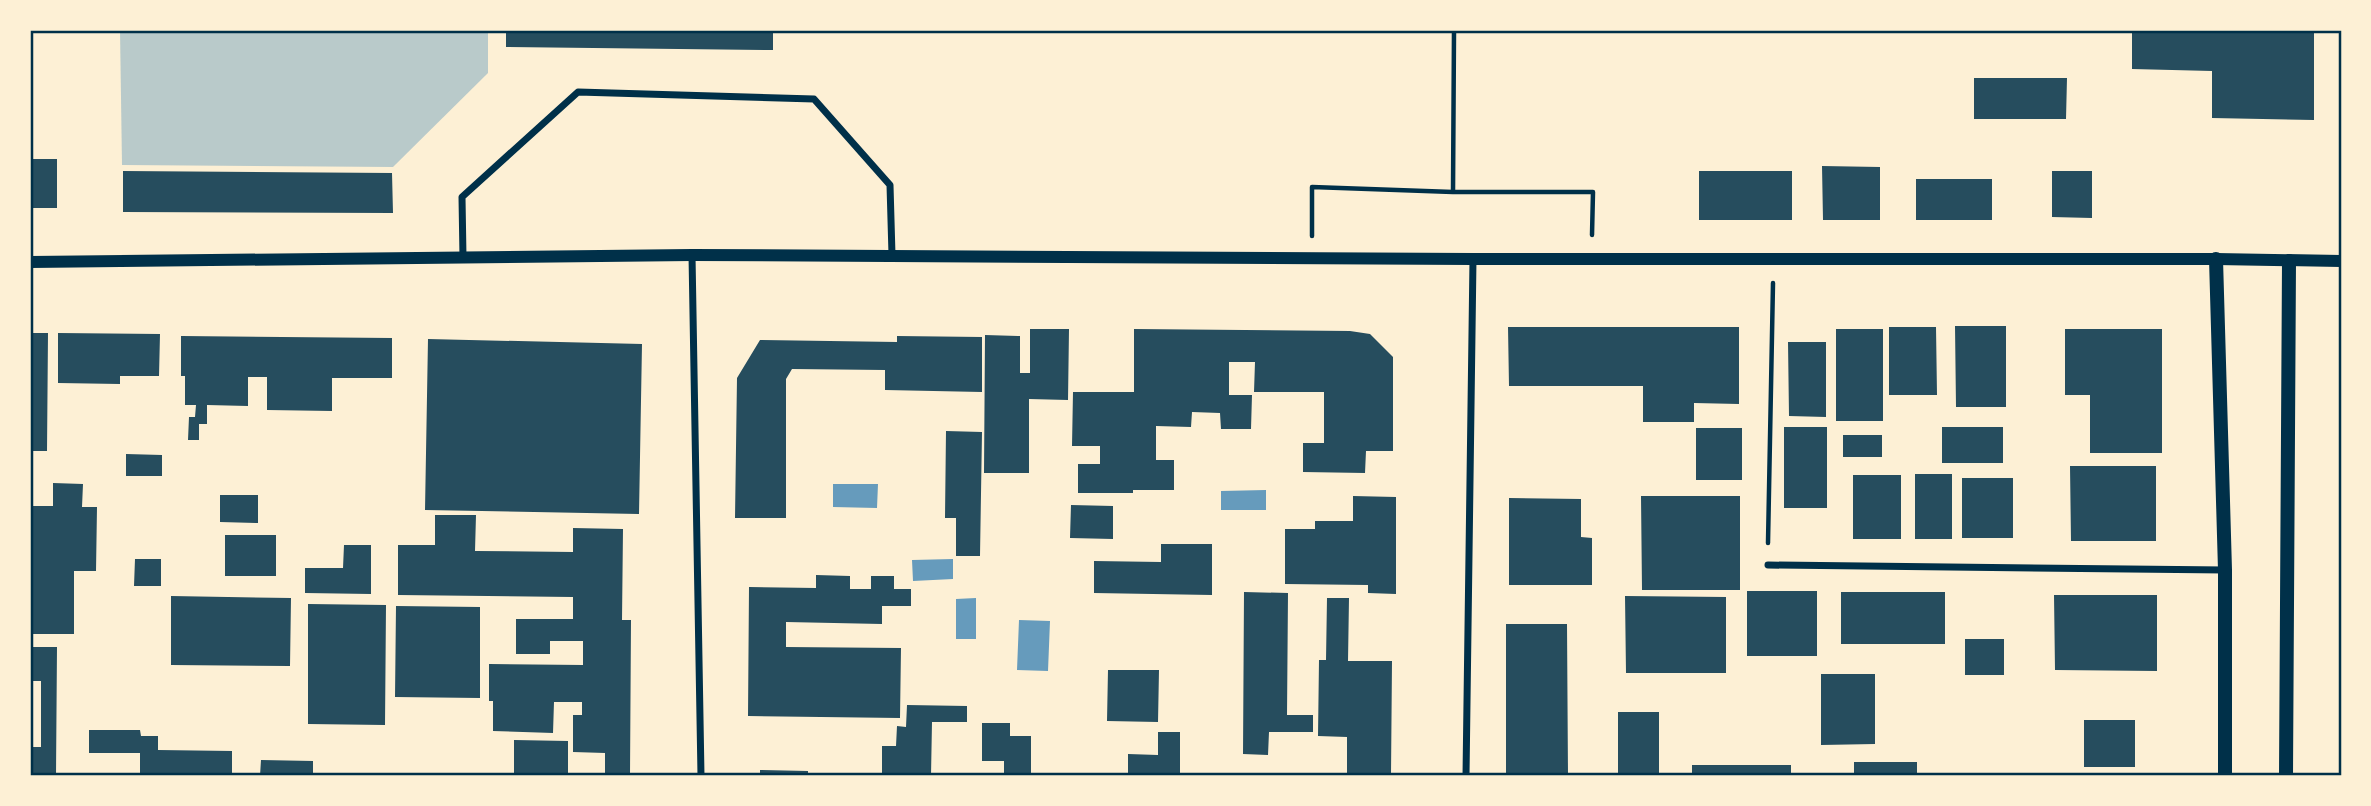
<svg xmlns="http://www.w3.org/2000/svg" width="2371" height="806" font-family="'Noto Sans',sans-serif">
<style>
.green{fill:#b9caca}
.water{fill:#669bbc}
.building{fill:#264d5e}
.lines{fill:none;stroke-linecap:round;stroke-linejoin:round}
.path{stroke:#003049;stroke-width:4.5}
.minor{stroke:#003049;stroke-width:7}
.tertiary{stroke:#003049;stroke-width:12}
.secondary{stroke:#003049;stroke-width:14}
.neatline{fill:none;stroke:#003049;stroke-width:2.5}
</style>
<rect width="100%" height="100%" fill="#fdf0d5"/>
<path class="green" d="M 120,30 L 488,30 L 488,73 L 393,167 L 122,165 Z"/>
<path class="water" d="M 833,484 L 878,484 L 877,508 L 833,507 Z
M 1266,490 L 1266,510 L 1221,510 L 1221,491 Z
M 953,559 L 953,579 L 913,581 L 912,560 Z
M 976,598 L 976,639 L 956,639 L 956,599 Z
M 1019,620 L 1050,621 L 1048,671 L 1017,670 Z"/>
<path class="building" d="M 506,30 L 773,30 L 773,50 L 506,47 Z
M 2132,30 L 2314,30 L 2314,120 L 2212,118 L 2212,71 L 2132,69 Z
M 1974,78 L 2067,78 L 2066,119 L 1974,119 Z
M 30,159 L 57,159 L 57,208 L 30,208 Z
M 1822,166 L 1880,167 L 1880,220 L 1823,220 Z
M 123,171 L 392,173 L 393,213 L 123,212 Z
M 1699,171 L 1792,171 L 1792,220 L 1699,220 Z
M 2052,171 L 2092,171 L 2092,218 L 2052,217 Z
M 1916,179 L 1992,179 L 1992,220 L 1916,220 Z
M 1955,326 L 2006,326 L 2006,407 L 1956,407 Z
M 1508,327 L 1739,327 L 1739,404 L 1694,403 L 1694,422 L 1643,422 L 1643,386 L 1509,386 Z
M 1889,327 L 1936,327 L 1937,395 L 1889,395 Z
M 1030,329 L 1069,329 L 1068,400 L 1029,399 L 1029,473 L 984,473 L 985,335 L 1020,336 L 1020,373 L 1030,373 Z
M 1134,329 L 1350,331 L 1370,334 L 1393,357 L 1393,451 L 1366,451 L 1365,473 L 1303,472 L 1303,443 L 1324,443 L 1324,392 L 1254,392 L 1255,362 L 1229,362 L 1229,395 L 1252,395 L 1251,429 L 1221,429 L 1220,413 L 1192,412 L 1191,427 L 1156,426 L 1156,460 L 1174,460 L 1174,490 L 1133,490 L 1133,493 L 1078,493 L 1078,464 L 1100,464 L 1100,446 L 1072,446 L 1073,392 L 1134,392 Z
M 1836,329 L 1883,329 L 1883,421 L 1836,421 Z
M 2065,329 L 2162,329 L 2162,453 L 2090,453 L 2090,395 L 2065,395 Z
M 30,333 L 48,333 L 47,451 L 30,451 Z
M 58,333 L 160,334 L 159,376 L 120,376 L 120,384 L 58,383 Z
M 181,336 L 392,338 L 392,378 L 332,378 L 332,411 L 267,410 L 267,377 L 248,377 L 248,406 L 207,405 L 207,424 L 199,424 L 199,440 L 188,440 L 189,417 L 195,417 L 196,405 L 185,405 L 185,376 L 181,376 Z
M 897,336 L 982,337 L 982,392 L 885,390 L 885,370 L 792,369 L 786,379 L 786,518 L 735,518 L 737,378 L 760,340 L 897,342 Z
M 428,339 L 642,344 L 639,514 L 425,510 Z
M 1788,342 L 1826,342 L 1826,417 L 1789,416 Z
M 1784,427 L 1827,427 L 1827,508 L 1784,508 Z
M 1942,427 L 2003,427 L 2003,463 L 1942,463 Z
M 1696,428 L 1742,428 L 1742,480 L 1696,480 Z
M 946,431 L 982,432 L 980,556 L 956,556 L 956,518 L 945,518 Z
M 1843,435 L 1882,435 L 1882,457 L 1843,457 Z
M 126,454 L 162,455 L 162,476 L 126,476 Z
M 2070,466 L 2156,466 L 2156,541 L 2071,541 Z
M 1915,474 L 1952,474 L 1952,539 L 1915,539 Z
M 1853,475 L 1901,475 L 1901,539 L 1853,539 Z
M 1962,478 L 2013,478 L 2013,538 L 1962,538 Z
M 53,483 L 83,484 L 82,507 L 97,507 L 96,571 L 74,571 L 74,634 L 30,634 L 30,506 L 53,506 Z
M 220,495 L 258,495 L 258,523 L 220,522 Z
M 1353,496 L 1396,497 L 1396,594 L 1368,593 L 1368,585 L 1285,584 L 1285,529 L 1315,529 L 1315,521 L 1353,521 Z
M 1641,496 L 1740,496 L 1740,590 L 1642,590 Z
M 1509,498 L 1581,499 L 1581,537 L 1592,538 L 1592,585 L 1509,585 Z
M 1071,505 L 1113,506 L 1113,539 L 1070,538 Z
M 435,515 L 476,515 L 475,551 L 573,552 L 573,528 L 623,529 L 622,620 L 631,620 L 630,776 L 605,776 L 605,753 L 573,752 L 573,715 L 582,715 L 582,702 L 554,702 L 553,733 L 493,731 L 493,701 L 489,701 L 489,664 L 583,665 L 583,641 L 550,641 L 550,654 L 516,654 L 516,619 L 573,619 L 573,597 L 398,595 L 398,545 L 435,545 Z
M 225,535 L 276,535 L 276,576 L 225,576 Z
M 1161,544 L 1212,544 L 1212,595 L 1094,593 L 1094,561 L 1161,562 Z
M 344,545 L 371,545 L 371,594 L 305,593 L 305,568 L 343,568 Z
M 135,559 L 161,559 L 161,586 L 134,586 Z
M 816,575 L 850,576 L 850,589 L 871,589 L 871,576 L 894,576 L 894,589 L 911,589 L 911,606 L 882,606 L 882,624 L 786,622 L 786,647 L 901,648 L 900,718 L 748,716 L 749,587 L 816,588 Z
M 1747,591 L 1817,591 L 1817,656 L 1747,656 Z
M 1244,592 L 1288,593 L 1287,715 L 1313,715 L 1313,732 L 1269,732 L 1268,755 L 1243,754 Z
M 1841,592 L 1945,592 L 1945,644 L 1841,644 Z
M 2054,595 L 2157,595 L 2157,671 L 2055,670 Z
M 171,596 L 291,598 L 290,666 L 171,665 Z
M 1625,596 L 1726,597 L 1726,673 L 1626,673 Z
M 1327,598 L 1349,598 L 1348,661 L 1392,661 L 1391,775 L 1347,776 L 1347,737 L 1318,736 L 1319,660 L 1326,660 Z
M 308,604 L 386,605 L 385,725 L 308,724 Z
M 396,606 L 480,607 L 480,698 L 395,697 Z
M 1506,624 L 1567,624 L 1568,776 L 1506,776 Z
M 1965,639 L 2004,639 L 2004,675 L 1965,675 Z
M 30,647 L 57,647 L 56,776 L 30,776 L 30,747 L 41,747 L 41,681 L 30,681 Z
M 1108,670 L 1159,670 L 1158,722 L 1107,721 Z
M 1821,674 L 1875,674 L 1875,744 L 1821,745 Z
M 907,705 L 967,706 L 967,722 L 932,722 L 931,776 L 882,776 L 882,746 L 896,746 L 897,726 L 906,727 Z
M 1618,712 L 1659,712 L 1659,776 L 1618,776 Z
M 2084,720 L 2135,720 L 2135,767 L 2084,767 Z
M 982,723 L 1010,723 L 1010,736 L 1031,736 L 1031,776 L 1004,776 L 1004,761 L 982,761 Z
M 89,730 L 140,730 L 141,736 L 158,736 L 158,750 L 232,751 L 232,776 L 140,776 L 140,753 L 89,753 Z
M 1158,732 L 1180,732 L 1180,776 L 1128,776 L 1128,754 L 1158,755 Z
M 514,740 L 568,741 L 568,775 L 514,774 Z
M 261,760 L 313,761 L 313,776 L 260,776 Z
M 1854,762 L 1917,762 L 1917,776 L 1854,776 Z
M 1692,765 L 1791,765 L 1791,776 L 1692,776 Z
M 760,770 L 808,771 L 808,776 L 760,776 Z"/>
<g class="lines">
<path class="path" d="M 1453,192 L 1454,30
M 1312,236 L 1312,187 L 1453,192 L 1593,192 L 1592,235
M 1768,543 L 1773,283"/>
<path class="minor" d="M 692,255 L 701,776
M 463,257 L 462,197 L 578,92 L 814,99 L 890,185 L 892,255
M 1768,565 L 2225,570
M 1466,776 L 1473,259"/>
<path class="tertiary" d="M 30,262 L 692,255 L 1473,259 L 2216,259 L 2341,261"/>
<path class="secondary" d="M 2216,259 L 2225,570 L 2225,776
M 2286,776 L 2289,261"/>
</g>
<rect width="2371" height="806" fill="none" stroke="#fdf0d5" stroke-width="63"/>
<rect x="32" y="32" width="2308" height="742" class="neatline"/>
</svg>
